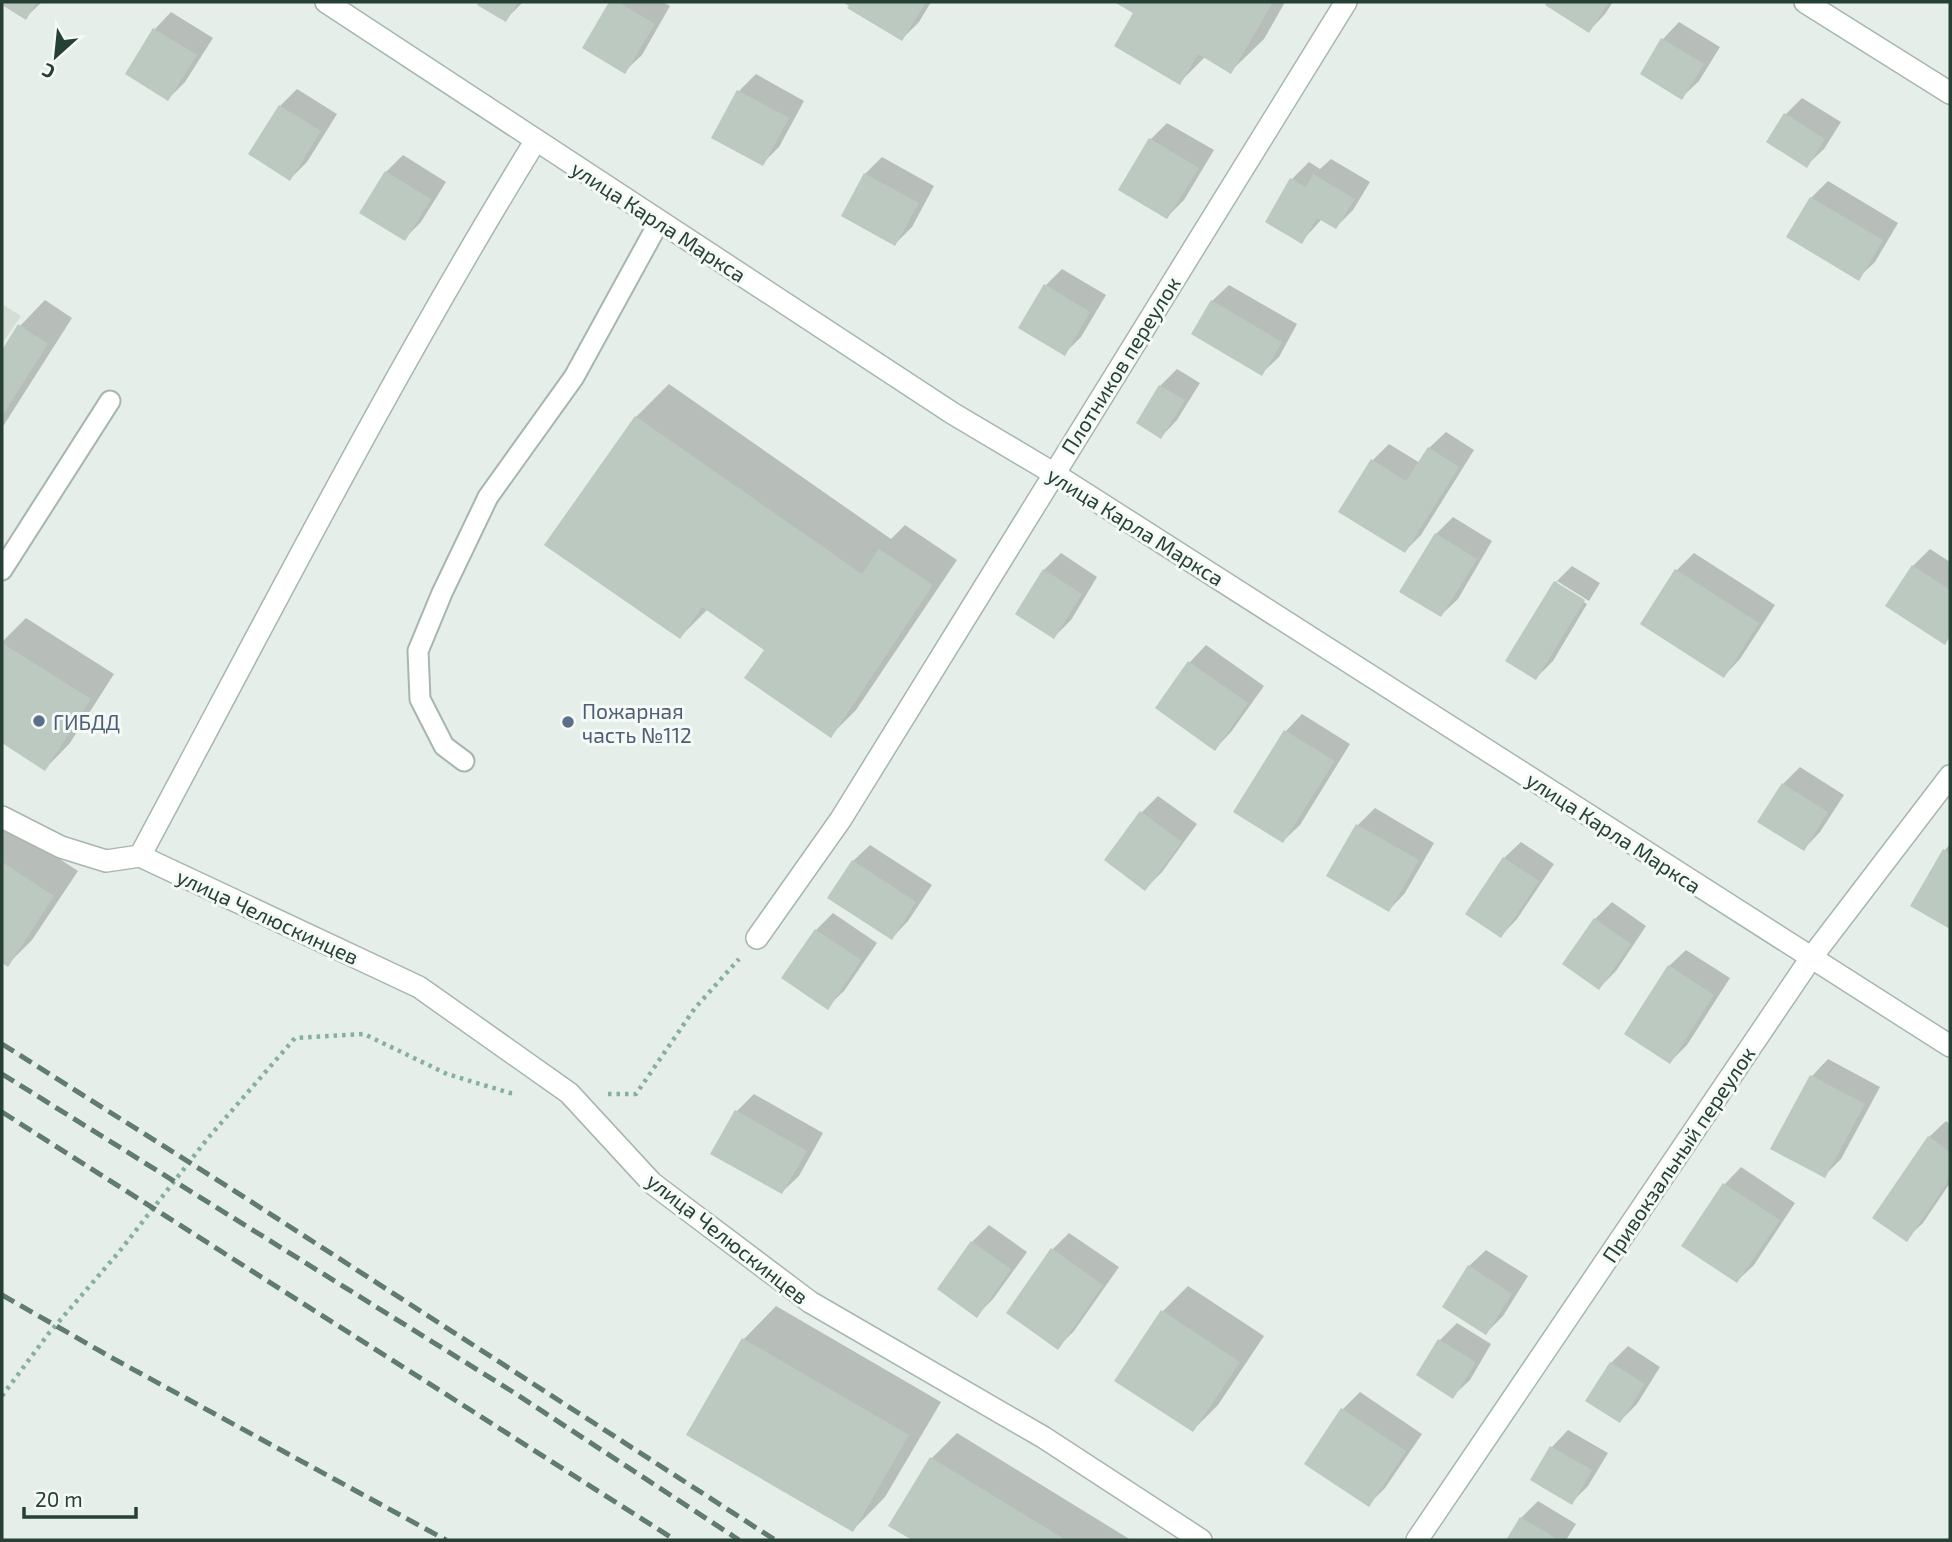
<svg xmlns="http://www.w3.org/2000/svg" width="1952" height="1542" font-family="'Exo 2',sans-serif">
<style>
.built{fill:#d4ded7}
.shadow{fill:#0003}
.building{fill:#bbc9c1}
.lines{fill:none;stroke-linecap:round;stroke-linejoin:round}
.service-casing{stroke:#a8b6af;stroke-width:23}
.minor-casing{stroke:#a8b6af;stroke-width:24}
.tertiary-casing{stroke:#a8b6af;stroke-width:24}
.path{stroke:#87b09c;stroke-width:4.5;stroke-dasharray:3.5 5;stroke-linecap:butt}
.service{stroke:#fff;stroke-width:19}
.minor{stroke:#fff;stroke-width:21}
.tertiary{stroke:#fff;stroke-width:21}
.rail{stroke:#607b6f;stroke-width:5;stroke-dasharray:14 7;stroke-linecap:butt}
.service-dot{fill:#5c6f8a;stroke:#f6faf7;stroke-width:2.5}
.labels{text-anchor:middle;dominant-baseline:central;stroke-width:6;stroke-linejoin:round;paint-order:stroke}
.street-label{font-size:21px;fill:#254034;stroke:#f6faf7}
.service-label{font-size:21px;fill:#4e5e75;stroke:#f6faf7;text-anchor:start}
</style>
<rect width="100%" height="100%" fill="#e5eee9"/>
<path class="built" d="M 2,304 L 21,316 L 2,344 Z"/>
<path class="shadow" d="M 2,2 L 42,2 L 26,17 Z
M 481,2 L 523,2 L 505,20 L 479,4 Z
M 611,2 L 663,2 L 670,6 L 642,55 L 625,71 L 584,47 Z
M 846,2 L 931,2 L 919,22 L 902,39 Z
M 1117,2 L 1285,2 L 1264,39 L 1231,71 L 1206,56 L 1180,82 L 1136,13 Z
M 1549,2 L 1613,2 L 1605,14 L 1589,31 L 1547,5 Z
M 171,12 L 213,38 L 185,82 L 168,99 L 127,73 L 155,29 Z
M 1679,22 L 1720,47 L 1699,81 L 1682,97 L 1642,73 L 1663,39 Z
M 756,74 L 804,101 L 779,147 L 762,164 L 739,91 Z
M 297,89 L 337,114 L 307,162 L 290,179 L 280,106 Z
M 1802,98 L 1841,122 L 1824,149 L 1807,165 L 1785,115 Z
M 1167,123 L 1214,150 L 1184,200 L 1167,217 L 1151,139 Z
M 403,155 L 446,182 L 421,222 L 404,239 L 386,172 Z
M 882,157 L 934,186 L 912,227 L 895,244 L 865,174 Z
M 1331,159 L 1370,182 L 1353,210 L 1336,227 L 1322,219 L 1302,241 L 1292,179 L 1309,162 L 1320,169 Z
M 1828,181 L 1898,223 L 1875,262 L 1858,278 L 1811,198 Z
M 1062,269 L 1106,295 L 1081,337 L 1064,354 L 1046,285 Z
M 1229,285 L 1297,324 L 1279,357 L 1262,373 L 1212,301 Z
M 45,300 L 72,318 L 2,428 L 2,353 L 20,326 Z
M 1177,369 L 1200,383 L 1177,420 L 1161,437 L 1160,386 Z
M 669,384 L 891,539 L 905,525 L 957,560 L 856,710 L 831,735 L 767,649 L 708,609 L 680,637 L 636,417 Z
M 1446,432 L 1474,450 L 1421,535 L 1405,551 L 1373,460 L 1389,444 L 1420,463 L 1429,448 Z
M 1453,517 L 1492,541 L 1458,599 L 1441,615 L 1436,534 Z
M 1930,549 L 1950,562 L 1950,637 L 1945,642 L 1888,605 L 1913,566 Z
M 1061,553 L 1097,577 L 1071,620 L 1054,637 L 1044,570 Z
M 1694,553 L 1775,605 L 1740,659 L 1724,676 L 1642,624 L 1677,570 Z
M 1572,566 L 1600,583 L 1589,601 L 1557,581 L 1557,585 L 1587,604 L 1553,661 L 1536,678 L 1556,582 Z
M 26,618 L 114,674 L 70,743 L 45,769 L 2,741 L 2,642 Z
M 1206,645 L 1264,686 L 1231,732 L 1215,749 L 1157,708 L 1190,662 Z
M 1302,714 L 1350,744 L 1300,825 L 1283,841 L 1286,731 Z
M 1800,767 L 1844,795 L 1820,832 L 1804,849 L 1760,821 L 1783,784 Z
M 1158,796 L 1197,824 L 1162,872 L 1145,889 L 1142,812 Z
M 1375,808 L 1434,843 L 1405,893 L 1389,910 L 1358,825 Z
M 2,821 L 78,871 L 32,940 L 7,965 L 2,961 Z
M 1521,842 L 1554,864 L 1517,919 L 1501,936 L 1504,858 Z
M 1950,844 L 1950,927 L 1912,905 L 1945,850 Z
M 870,845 L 932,885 L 908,921 L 892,938 L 853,861 Z
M 1612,902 L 1646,926 L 1616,971 L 1599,988 L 1595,919 Z
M 833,913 L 877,943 L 844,991 L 827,1007 L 816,930 Z
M 1686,950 L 1730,978 L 1687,1045 L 1670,1062 L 1669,966 Z
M 1828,1059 L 1880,1087 L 1841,1159 L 1824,1176 L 1812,1076 Z
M 754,1094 L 823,1133 L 799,1176 L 782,1192 L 713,1153 L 737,1111 Z
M 1946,1121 L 1950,1124 L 1950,1183 L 1923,1223 L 1906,1239 L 1929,1137 Z
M 1741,1167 L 1795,1203 L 1754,1265 L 1737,1281 L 1683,1245 L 1725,1184 Z
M 989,1225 L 1027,1252 L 993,1299 L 977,1315 L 972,1242 Z
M 1069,1233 L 1119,1267 L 1074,1331 L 1058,1347 L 1053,1249 Z
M 1486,1250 L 1528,1276 L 1503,1316 L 1486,1333 L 1469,1266 Z
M 1188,1286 L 1264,1336 L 1218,1405 L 1193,1430 L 1117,1380 L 1163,1311 Z
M 776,1306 L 941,1402 L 885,1497 L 853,1530 L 744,1339 Z
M 1457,1323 L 1491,1344 L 1470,1380 L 1453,1396 L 1418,1375 L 1440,1340 Z
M 1628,1346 L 1660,1367 L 1637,1404 L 1620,1421 L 1611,1363 Z
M 1360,1392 L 1422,1434 L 1385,1488 L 1368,1505 L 1307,1463 L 1343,1409 Z
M 1568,1430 L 1608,1453 L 1588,1486 L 1571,1503 L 1532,1480 L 1552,1447 Z
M 957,1433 L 1131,1540 L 915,1540 L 890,1525 L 932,1458 Z
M 1538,1501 L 1576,1524 L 1566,1540 L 1508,1540 L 1521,1518 Z"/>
<path class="building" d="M 2,2 L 37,2 L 26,20 L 2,5 Z
M 479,2 L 518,2 L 506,22 L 477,5 Z
M 609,2 L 618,2 L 655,24 L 625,74 L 582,48 Z
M 843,2 L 926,2 L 902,41 L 847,8 L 849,6 Z
M 1114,2 L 1273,2 L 1231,74 L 1198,54 L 1180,85 L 1114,46 L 1133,13 Z
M 1547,2 L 1609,2 L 1589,33 L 1545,5 Z
M 153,28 L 197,55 L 168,101 L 125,74 Z
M 1661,38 L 1704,64 L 1682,100 L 1640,74 Z
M 737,90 L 789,118 L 763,166 L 711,138 Z
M 279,105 L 321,131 L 290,181 L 248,154 Z
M 1784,113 L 1825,139 L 1807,168 L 1766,142 Z
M 1149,138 L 1199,168 L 1167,219 L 1118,190 Z
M 385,171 L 431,199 L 405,241 L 359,213 Z
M 864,173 L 919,203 L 895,246 L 841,216 Z
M 1313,174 L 1355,199 L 1336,229 L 1317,218 L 1302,244 L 1265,222 L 1290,178 L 1306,187 Z
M 1810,197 L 1883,240 L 1859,281 L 1786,237 Z
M 1044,284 L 1090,312 L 1065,356 L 1018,328 Z
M 1211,300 L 1282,342 L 1262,376 L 1191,334 Z
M 18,324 L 48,344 L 2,416 L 2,350 Z
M 1159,385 L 1185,400 L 1161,439 L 1136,423 Z
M 635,416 L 862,574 L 879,549 L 933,585 L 831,738 L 744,678 L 764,650 L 702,607 L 680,639 L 544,545 Z
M 1428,447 L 1459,467 L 1405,553 L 1338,512 L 1371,459 L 1406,481 Z
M 1435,533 L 1477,559 L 1441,617 L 1399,592 Z
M 1912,565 L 1950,590 L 1950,636 L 1945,645 L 1885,606 Z
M 1043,569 L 1082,594 L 1054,639 L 1015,614 Z
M 1675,569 L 1759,623 L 1724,678 L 1640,624 Z
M 1554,581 L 1585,600 L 1536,680 L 1505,661 Z
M 2,643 L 91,699 L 45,771 L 2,743 Z
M 1188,661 L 1248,703 L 1215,751 L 1155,708 Z
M 1284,730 L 1335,761 L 1283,843 L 1233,812 Z
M 1782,783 L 1828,812 L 1804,851 L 1757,822 Z
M 1140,811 L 1182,842 L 1145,891 L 1104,860 Z
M 1356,824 L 1419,860 L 1389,912 L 1326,876 Z
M 1943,849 L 1950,853 L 1950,929 L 1910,906 Z
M 1503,857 L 1539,881 L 1501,938 L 1465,914 Z
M 852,860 L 916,902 L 892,940 L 827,898 Z
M 2,862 L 54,896 L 8,967 L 2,963 Z
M 1594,918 L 1631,944 L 1599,990 L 1562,964 Z
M 815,929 L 861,960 L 828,1010 L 781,978 Z
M 1668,965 L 1714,995 L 1670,1064 L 1624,1034 Z
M 1810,1075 L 1865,1104 L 1825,1178 L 1770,1149 Z
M 735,1110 L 807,1151 L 782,1194 L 710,1154 Z
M 1928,1136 L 1950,1152 L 1950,1178 L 1907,1242 L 1872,1218 Z
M 1723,1183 L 1780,1220 L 1737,1283 L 1681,1246 Z
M 971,1241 L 1011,1269 L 977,1318 L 937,1289 Z
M 1051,1248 L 1103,1285 L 1058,1350 L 1006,1313 Z
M 1468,1265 L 1512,1294 L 1486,1335 L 1442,1307 Z
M 1161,1310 L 1240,1362 L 1193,1432 L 1114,1381 Z
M 742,1338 L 909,1435 L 853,1532 L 686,1435 Z
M 1438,1339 L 1476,1362 L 1453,1399 L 1416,1375 Z
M 1610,1362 L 1645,1384 L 1620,1423 L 1585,1401 Z
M 1341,1408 L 1406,1451 L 1369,1507 L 1304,1464 Z
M 1550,1446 L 1592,1470 L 1572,1505 L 1530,1480 Z
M 930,1457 L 1066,1540 L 912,1540 L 888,1526 Z
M 1520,1517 L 1559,1540 L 1506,1540 Z"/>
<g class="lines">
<g class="service-casing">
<path id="service" d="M 2,570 L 110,401
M 464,761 L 444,746 L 420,699 L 418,651 L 442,593 L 488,497 L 574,377 L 659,222"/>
</g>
<g class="minor-casing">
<path id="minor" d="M 326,2 L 952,413 L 1053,473 L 1950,1046
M 2,817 L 61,847 L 106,861 L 140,856 L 419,987 L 569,1093 L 652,1183 L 810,1302 L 1043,1437 L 1201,1540
M 140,856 C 269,615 393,372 536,140
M 757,938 L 841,819 L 1346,2
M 1417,1540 L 1811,958 L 1950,776"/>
</g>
<g class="tertiary-casing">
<path id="tertiary" d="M 1805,2 L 1950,93"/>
</g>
<path class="path" d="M 608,1094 L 636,1094 L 695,1008 L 739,959
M 2,1396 L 49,1333 L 119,1252 L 208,1138 L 295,1038 L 364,1034 L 447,1074 L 510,1093 L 516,1093"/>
<use href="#service" class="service"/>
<use href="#minor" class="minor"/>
<use href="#tertiary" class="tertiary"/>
<path class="rail" d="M 2,1044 L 230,1188 L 775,1540
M 2,1074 L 513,1392 L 739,1540
M 2,1112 L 675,1540
M 2,1295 L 114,1359 L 446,1540"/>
</g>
<g class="service-dot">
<circle cx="39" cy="721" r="7"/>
<circle cx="568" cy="722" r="7"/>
</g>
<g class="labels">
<g class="street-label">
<text transform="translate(659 221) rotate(33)">улица Карла Маркса</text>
<text transform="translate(1120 365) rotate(-58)">Плотников переулок</text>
<text transform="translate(1136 526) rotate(32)">улица Карла Маркса</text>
<text transform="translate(1614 832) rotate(33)">улица Карла Маркса</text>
<text transform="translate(268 916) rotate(25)">улица Челюскинцев</text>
<text transform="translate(1678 1154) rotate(-56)">Привокзальный переулок</text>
<text transform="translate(728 1238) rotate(38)">улица Челюскинцев</text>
</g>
<g class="service-label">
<text x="582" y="710">Пожарная<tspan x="582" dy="24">часть №112</tspan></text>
<text x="53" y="721">ГИБДД</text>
</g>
</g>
<rect width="1952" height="1542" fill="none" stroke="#254034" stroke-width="7"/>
<g transform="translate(56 56) rotate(207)" stroke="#f6faf7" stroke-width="5" paint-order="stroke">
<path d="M0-5L12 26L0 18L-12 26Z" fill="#254034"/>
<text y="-10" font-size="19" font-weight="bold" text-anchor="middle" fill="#254034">С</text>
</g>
<path d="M24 1507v10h112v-10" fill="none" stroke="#254034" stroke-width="3.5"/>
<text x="35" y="1507" font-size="21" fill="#254034" stroke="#f6faf7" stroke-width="5" paint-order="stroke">20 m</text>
</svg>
